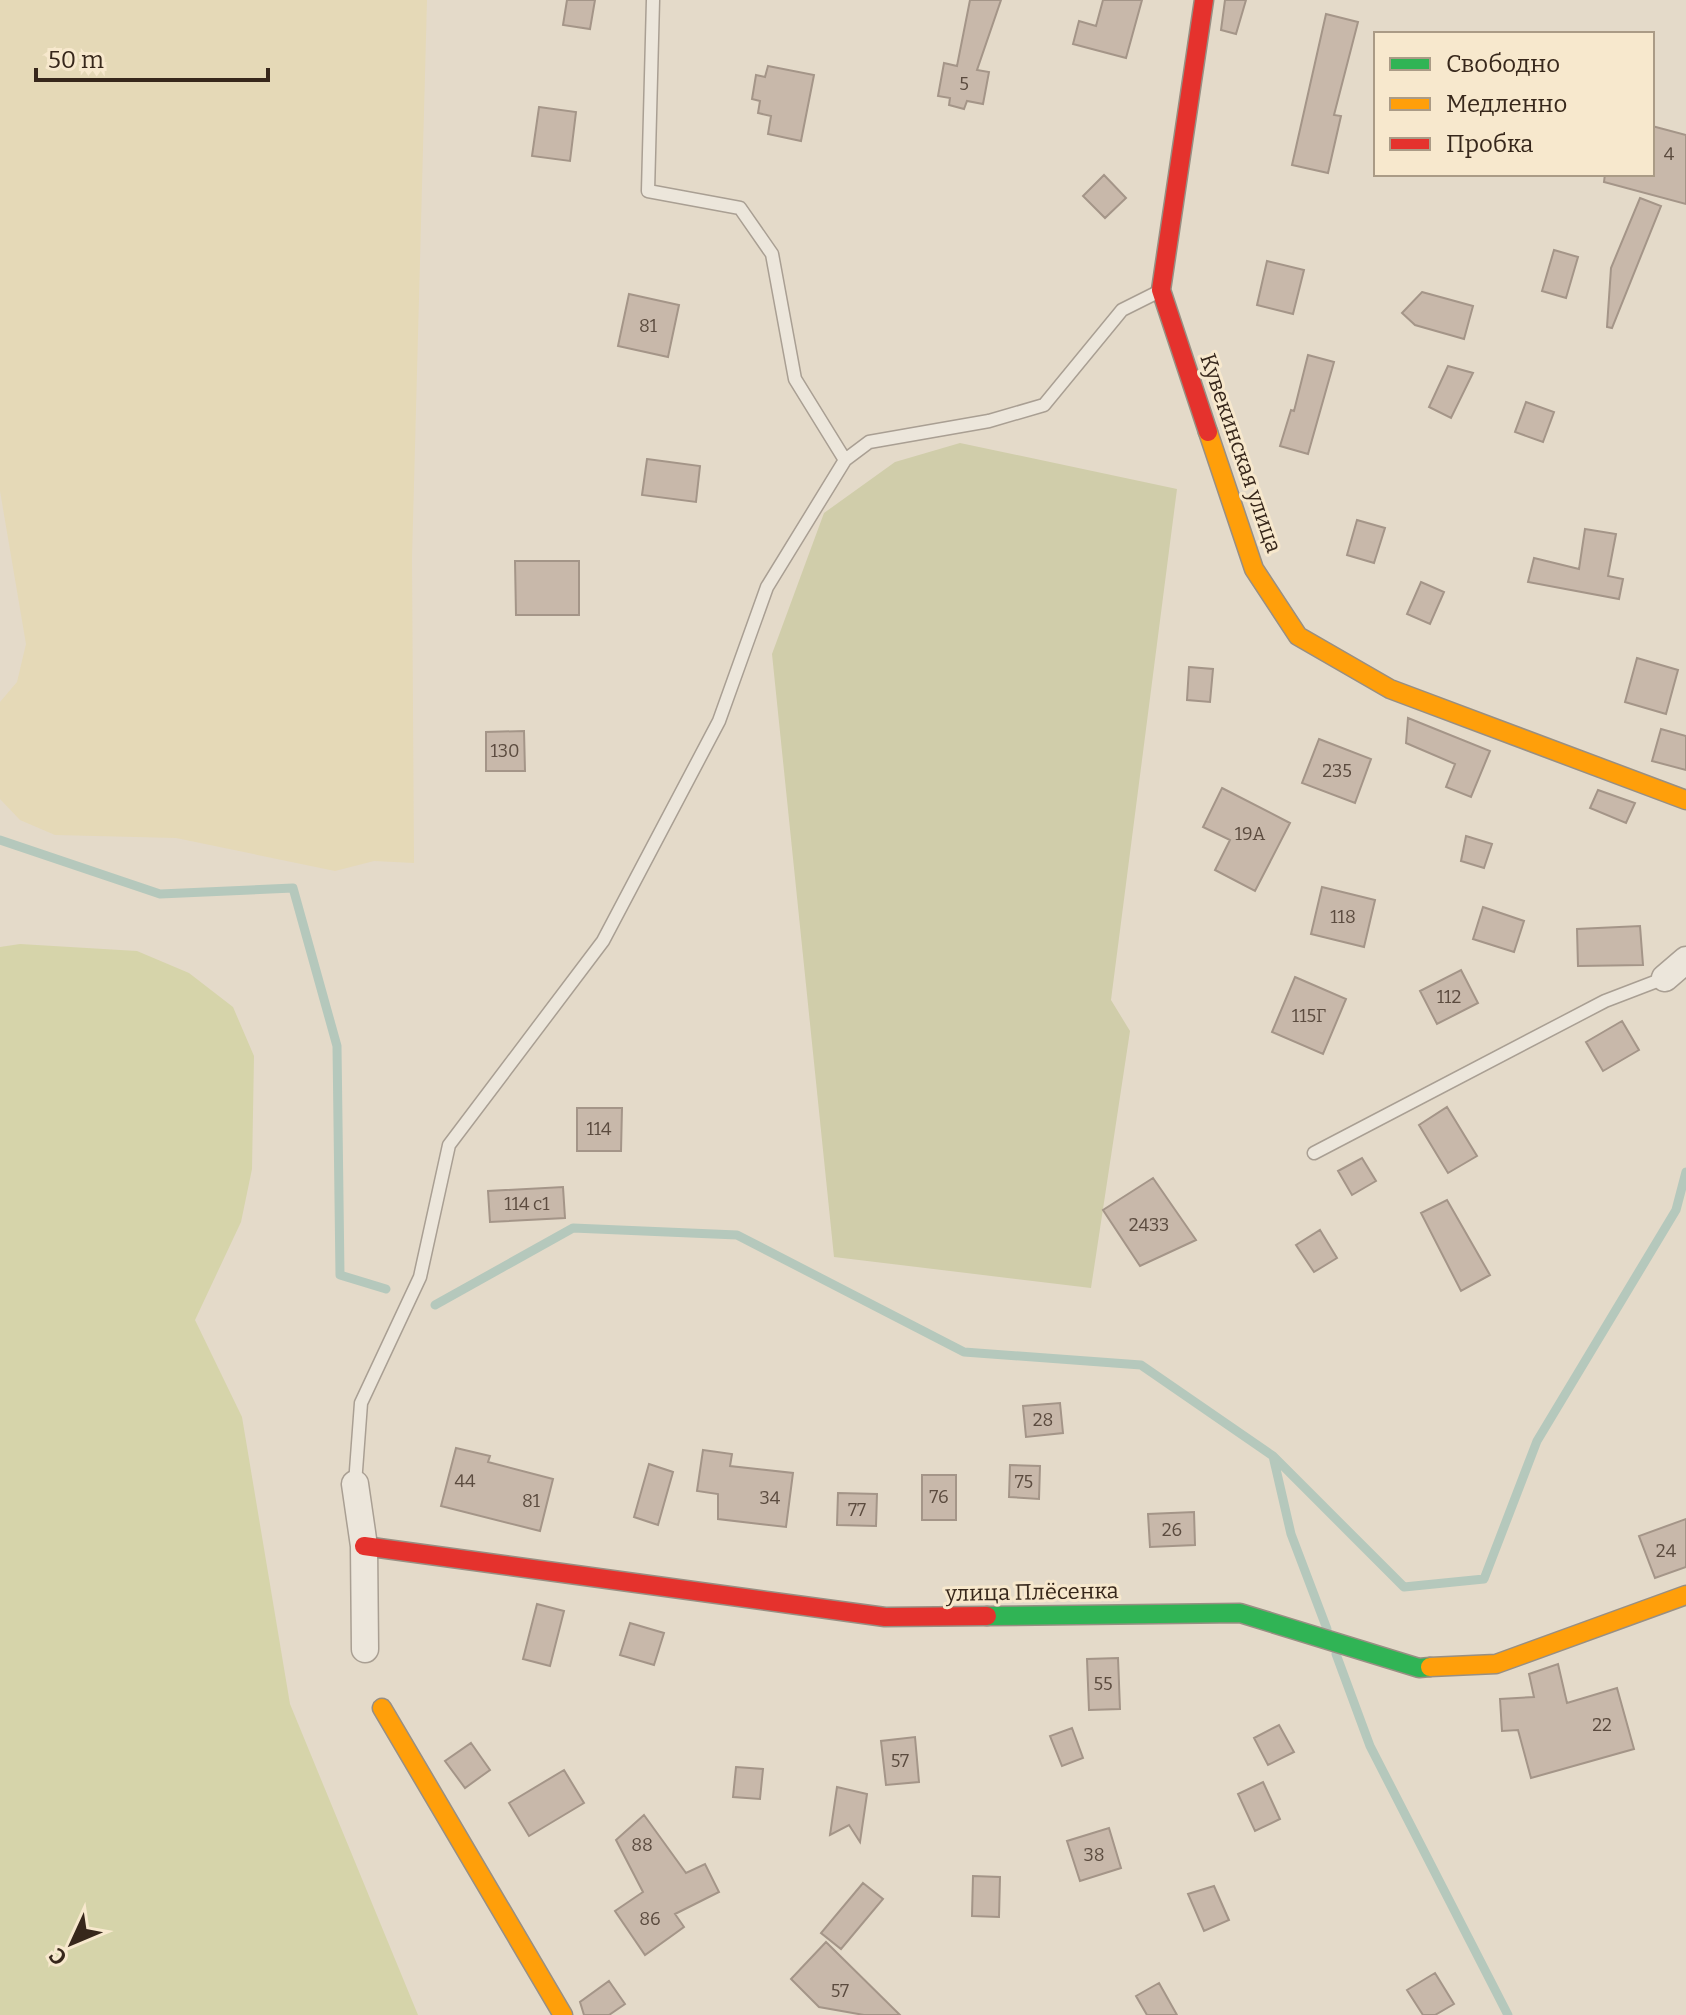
<svg xmlns="http://www.w3.org/2000/svg" width="1686" height="2015" font-family="Bitter,serif">
<style>
.farmland{fill:#e5d9b7}
.green{fill:#d6d4aa}
.cemetery{fill:#d0cdaa}
.lines{fill:none;stroke-linecap:round;stroke-linejoin:round}
.stream{stroke:#b5c8bc;stroke-width:9}
.building{fill:#c8b8aa;stroke:#a49588;stroke-width:2}
.lane-casing{stroke:#a99f93;stroke-width:15}
.street-casing{stroke:#a99f93;stroke-width:29}
.fast-casing{stroke:#988f83;stroke-width:21}
.slow-casing{stroke:#988f83;stroke-width:21}
.jam-casing{stroke:#988f83;stroke-width:21}
.lane{stroke:#ece6db;stroke-width:12}
.street{stroke:#ece6db;stroke-width:26}
.fast{stroke:#30b455;stroke-width:18}
.slow{stroke:#ff9f0a;stroke-width:18}
.jam{stroke:#e5322d;stroke-width:18}
.labels{text-anchor:middle;dominant-baseline:central;stroke-width:6;stroke-linejoin:round;paint-order:stroke}
.number-label{font-size:18px;fill:#5b4b3f}
.street-label{font-size:22px;fill:#37271b;stroke:#f7e8cd}
</style>
<rect width="100%" height="100%" fill="#e4dac9"/>
<path class="farmland" d="M 0,0 L 427,0 L 412,558 L 414,863 L 374,861 L 335,871 L 176,838 L 55,835 L 20,820 L 0,799 L 0,702 L 17,682 L 26,644 L 0,491 Z"/>
<path class="green" d="M 20,944 L 137,951 L 189,973 L 233,1007 L 254,1056 L 252,1169 L 241,1222 L 195,1320 L 242,1417 L 290,1704 L 418,2015 L 0,2015 L 0,947 Z"/>
<path class="cemetery" d="M 960,443 L 1177,489 L 1111,1000 L 1130,1031 L 1091,1288 L 834,1257 L 772,654 L 824,513 L 895,462 Z"/>
<g class="lines">
<path class="stream" d="M 0,840 L 160,894 L 293,888 L 337,1046 L 340,1275 L 386,1289
M 435,1305 L 573,1228 L 737,1235 L 964,1352 L 1141,1365 L 1273,1456 L 1404,1587 L 1484,1579 L 1537,1441 L 1676,1210 L 1686,1172
M 1273,1456 L 1291,1534 L 1327,1629
M 1336,1654 L 1370,1746 L 1508,2015"/>
</g>
<path class="building" d="M 567,0 L 595,0 L 590,29 L 563,25 Z
M 970,0 L 1001,0 L 977,70 L 989,72 L 983,104 L 967,101 L 964,109 L 949,105 L 950,98 L 938,96 L 944,63 L 957,66 Z
M 1103,0 L 1142,0 L 1126,58 L 1073,44 L 1079,21 L 1096,26 Z
M 1225,0 L 1246,0 L 1236,34 L 1221,30 Z
M 1326,14 L 1358,22 L 1334,115 L 1341,116 L 1328,173 L 1292,165 Z
M 768,66 L 814,75 L 801,141 L 768,134 L 771,116 L 758,113 L 760,101 L 752,99 L 756,75 L 765,77 Z
M 539,107 L 576,112 L 570,161 L 532,156 Z
M 1652,126 L 1686,135 L 1686,204 L 1604,182 L 1605,174 L 1652,174 Z
M 1104,175 L 1126,198 L 1105,218 L 1083,196 Z
M 1640,198 L 1661,206 L 1612,328 L 1607,327 L 1611,268 Z
M 1554,250 L 1578,257 L 1566,298 L 1542,291 Z
M 1267,261 L 1304,270 L 1293,314 L 1257,305 Z
M 1422,292 L 1473,306 L 1464,339 L 1415,325 L 1402,313 Z
M 629,294 L 679,305 L 668,357 L 618,346 Z
M 1308,355 L 1334,362 L 1308,454 L 1280,446 L 1291,410 L 1294,411 Z
M 1448,366 L 1473,373 L 1451,418 L 1429,407 Z
M 1526,402 L 1554,412 L 1543,442 L 1515,432 Z
M 647,459 L 700,466 L 696,502 L 642,495 Z
M 1357,520 L 1385,528 L 1374,563 L 1347,555 Z
M 1585,529 L 1616,534 L 1608,576 L 1623,579 L 1619,599 L 1528,582 L 1534,558 L 1579,569 Z
M 515,561 L 579,561 L 579,615 L 516,615 Z
M 1421,582 L 1444,592 L 1430,624 L 1407,614 Z
M 1637,658 L 1678,670 L 1666,714 L 1625,702 Z
M 1189,667 L 1213,669 L 1210,702 L 1187,700 Z
M 1408,718 L 1490,751 L 1471,797 L 1446,787 L 1455,764 L 1406,743 Z
M 1661,729 L 1686,736 L 1686,770 L 1652,761 Z
M 524,731 L 525,771 L 486,771 L 486,732 Z
M 1319,739 L 1371,759 L 1355,803 L 1302,783 Z
M 1222,788 L 1290,823 L 1255,891 L 1215,870 L 1230,840 L 1203,827 Z
M 1598,790 L 1635,803 L 1626,823 L 1590,808 Z
M 1466,836 L 1492,844 L 1484,868 L 1461,861 Z
M 1322,887 L 1375,900 L 1364,947 L 1311,934 Z
M 1483,907 L 1524,921 L 1514,952 L 1473,939 Z
M 1640,926 L 1643,965 L 1578,966 L 1577,929 Z
M 1461,970 L 1478,1003 L 1437,1024 L 1420,991 Z
M 1295,977 L 1346,999 L 1323,1054 L 1272,1032 Z
M 1622,1021 L 1639,1050 L 1603,1071 L 1586,1042 Z
M 1447,1107 L 1477,1156 L 1448,1173 L 1419,1125 Z
M 577,1108 L 622,1108 L 621,1151 L 577,1151 Z
M 1362,1158 L 1376,1181 L 1352,1195 L 1338,1171 Z
M 1153,1178 L 1196,1240 L 1140,1266 L 1103,1210 Z
M 563,1187 L 565,1218 L 490,1222 L 488,1191 Z
M 1447,1200 L 1490,1275 L 1461,1291 L 1421,1213 Z
M 1320,1230 L 1337,1258 L 1314,1272 L 1296,1245 Z
M 1060,1403 L 1063,1433 L 1026,1437 L 1023,1406 Z
M 456,1448 L 490,1456 L 488,1462 L 553,1479 L 540,1531 L 441,1506 Z
M 703,1450 L 732,1454 L 730,1466 L 793,1473 L 786,1527 L 718,1519 L 718,1494 L 697,1491 Z
M 649,1464 L 673,1472 L 658,1525 L 634,1517 Z
M 1010,1465 L 1040,1466 L 1039,1499 L 1009,1497 Z
M 922,1475 L 956,1475 L 956,1520 L 922,1520 Z
M 838,1493 L 877,1494 L 876,1526 L 837,1525 Z
M 1194,1512 L 1195,1545 L 1150,1547 L 1148,1514 Z
M 1686,1519 L 1686,1567 L 1655,1578 L 1639,1536 Z
M 537,1604 L 564,1611 L 550,1666 L 523,1659 Z
M 630,1623 L 664,1633 L 654,1665 L 620,1655 Z
M 1118,1658 L 1120,1709 L 1089,1710 L 1087,1659 Z
M 1558,1664 L 1567,1703 L 1617,1688 L 1634,1749 L 1531,1778 L 1518,1730 L 1502,1731 L 1500,1699 L 1534,1697 L 1529,1674 Z
M 1279,1725 L 1294,1752 L 1268,1765 L 1254,1738 Z
M 1072,1728 L 1083,1758 L 1062,1766 L 1050,1736 Z
M 915,1737 L 919,1782 L 886,1785 L 881,1741 Z
M 471,1743 L 490,1770 L 465,1788 L 445,1761 Z
M 736,1767 L 763,1769 L 760,1799 L 733,1797 Z
M 564,1770 L 584,1803 L 529,1836 L 509,1803 Z
M 1263,1782 L 1280,1819 L 1255,1831 L 1238,1794 Z
M 837,1787 L 867,1794 L 860,1842 L 849,1825 L 830,1835 Z
M 644,1815 L 686,1873 L 705,1864 L 719,1892 L 675,1914 L 684,1927 L 645,1955 L 615,1911 L 643,1892 L 616,1840 Z
M 1109,1828 L 1121,1868 L 1080,1881 L 1067,1841 Z
M 973,1876 L 1000,1877 L 999,1917 L 972,1916 Z
M 863,1883 L 883,1899 L 841,1949 L 821,1933 Z
M 1214,1886 L 1229,1920 L 1204,1931 L 1188,1894 Z
M 826,1942 L 900,2015 L 864,2015 L 819,2007 L 791,1979 Z
M 1435,1973 L 1454,2004 L 1435,2015 L 1423,2015 L 1407,1990 Z
M 609,1981 L 625,2004 L 609,2015 L 584,2015 L 580,2002 Z
M 1159,1983 L 1177,2015 L 1147,2015 L 1136,1996 Z"/>
<g class="lines">
<g class="lane-casing">
<path id="lane" d="M 653,0 L 648,191 L 740,208 L 772,254 L 795,379 L 845,460
M 1314,1153 L 1605,1001 L 1665,978
M 355,1484 L 361,1403 L 420,1277 L 449,1145 L 603,941 L 719,721 L 767,587 L 845,460 L 869,442 L 989,421 L 1044,405 L 1122,310 L 1158,292"/>
</g>
<g class="street-casing">
<path id="street" d="M 1665,978 L 1686,960
M 355,1484 L 364,1546 L 365,1649"/>
</g>
<g class="fast-casing">
<path id="fast" d="M 987,1616 L 1240,1613 L 1419,1668 L 1430,1667"/>
</g>
<g class="slow-casing">
<path id="slow" d="M 1208,432 L 1254,569 L 1298,636 L 1390,689 L 1686,800
M 1430,1667 L 1496,1664 L 1686,1595
M 382,1708 L 563,2015"/>
</g>
<g class="jam-casing">
<path id="jam" d="M 1204,0 L 1161,290 L 1208,432
M 364,1546 L 885,1617 L 987,1616"/>
</g>
<use href="#lane" class="lane"/>
<use href="#street" class="street"/>
<use href="#fast" class="fast"/>
<use href="#slow" class="slow"/>
<use href="#jam" class="jam"/>
</g>
<g class="labels">
<g class="number-label">
<text x="964" y="84">5</text>
<text x="1669" y="154">4</text>
<text x="648" y="326">81</text>
<text x="505" y="751">130</text>
<text x="1337" y="771">235</text>
<text x="1250" y="834">19А</text>
<text x="1343" y="917">118</text>
<text x="1449" y="997">112</text>
<text x="1309" y="1016">115Г</text>
<text x="599" y="1129">114</text>
<text x="527" y="1204">114 с1</text>
<text x="1149" y="1225">2433</text>
<text x="1043" y="1420">28</text>
<text x="465" y="1481">44</text>
<text x="1024" y="1482">75</text>
<text x="939" y="1497">76</text>
<text x="770" y="1498">34</text>
<text x="531" y="1501">81</text>
<text x="857" y="1510">77</text>
<text x="1172" y="1530">26</text>
<text x="1666" y="1551">24</text>
<text x="1103" y="1684">55</text>
<text x="1602" y="1725">22</text>
<text x="900" y="1761">57</text>
<text x="642" y="1845">88</text>
<text x="1094" y="1855">38</text>
<text x="650" y="1919">86</text>
<text x="840" y="1991">57</text>
</g>
<g class="street-label">
<text transform="translate(1241 453) rotate(71)">Кувекинская улица</text>
<text transform="translate(1032 1592) rotate(-1)">улица Плёсенка</text>
</g>
</g>
<rect x="1374" y="32" width="280" height="144" fill="#f7e8cd" stroke="#aa9b86" stroke-width="2"/>
<rect x="1390" y="58" width="40" height="12" fill="#30b455" stroke="#aa9b86" stroke-width="2"/>
<text x="1446" y="72" font-size="24" fill="#37271b">Свободно</text>
<rect x="1390" y="98" width="40" height="12" fill="#ff9f0a" stroke="#aa9b86" stroke-width="2"/>
<text x="1446" y="112" font-size="24" fill="#37271b">Медленно</text>
<rect x="1390" y="138" width="40" height="12" fill="#e5322d" stroke="#aa9b86" stroke-width="2"/>
<text x="1446" y="152" font-size="24" fill="#37271b">Пробка</text>
<g transform="translate(72 1943) rotate(226)" stroke="#f7e8cd" stroke-width="6" paint-order="stroke">
<path d="M0-6L14 30L0 20L-14 30Z" fill="#37271b"/>
<text y="-12" font-size="22" font-weight="bold" text-anchor="middle" fill="#37271b">С</text>
</g>
<path d="M36 68v12h232v-12" fill="none" stroke="#37271b" stroke-width="4"/>
<text x="48" y="68" font-size="24" fill="#37271b" stroke="#f7e8cd" stroke-width="6" paint-order="stroke">50 m</text>
</svg>
